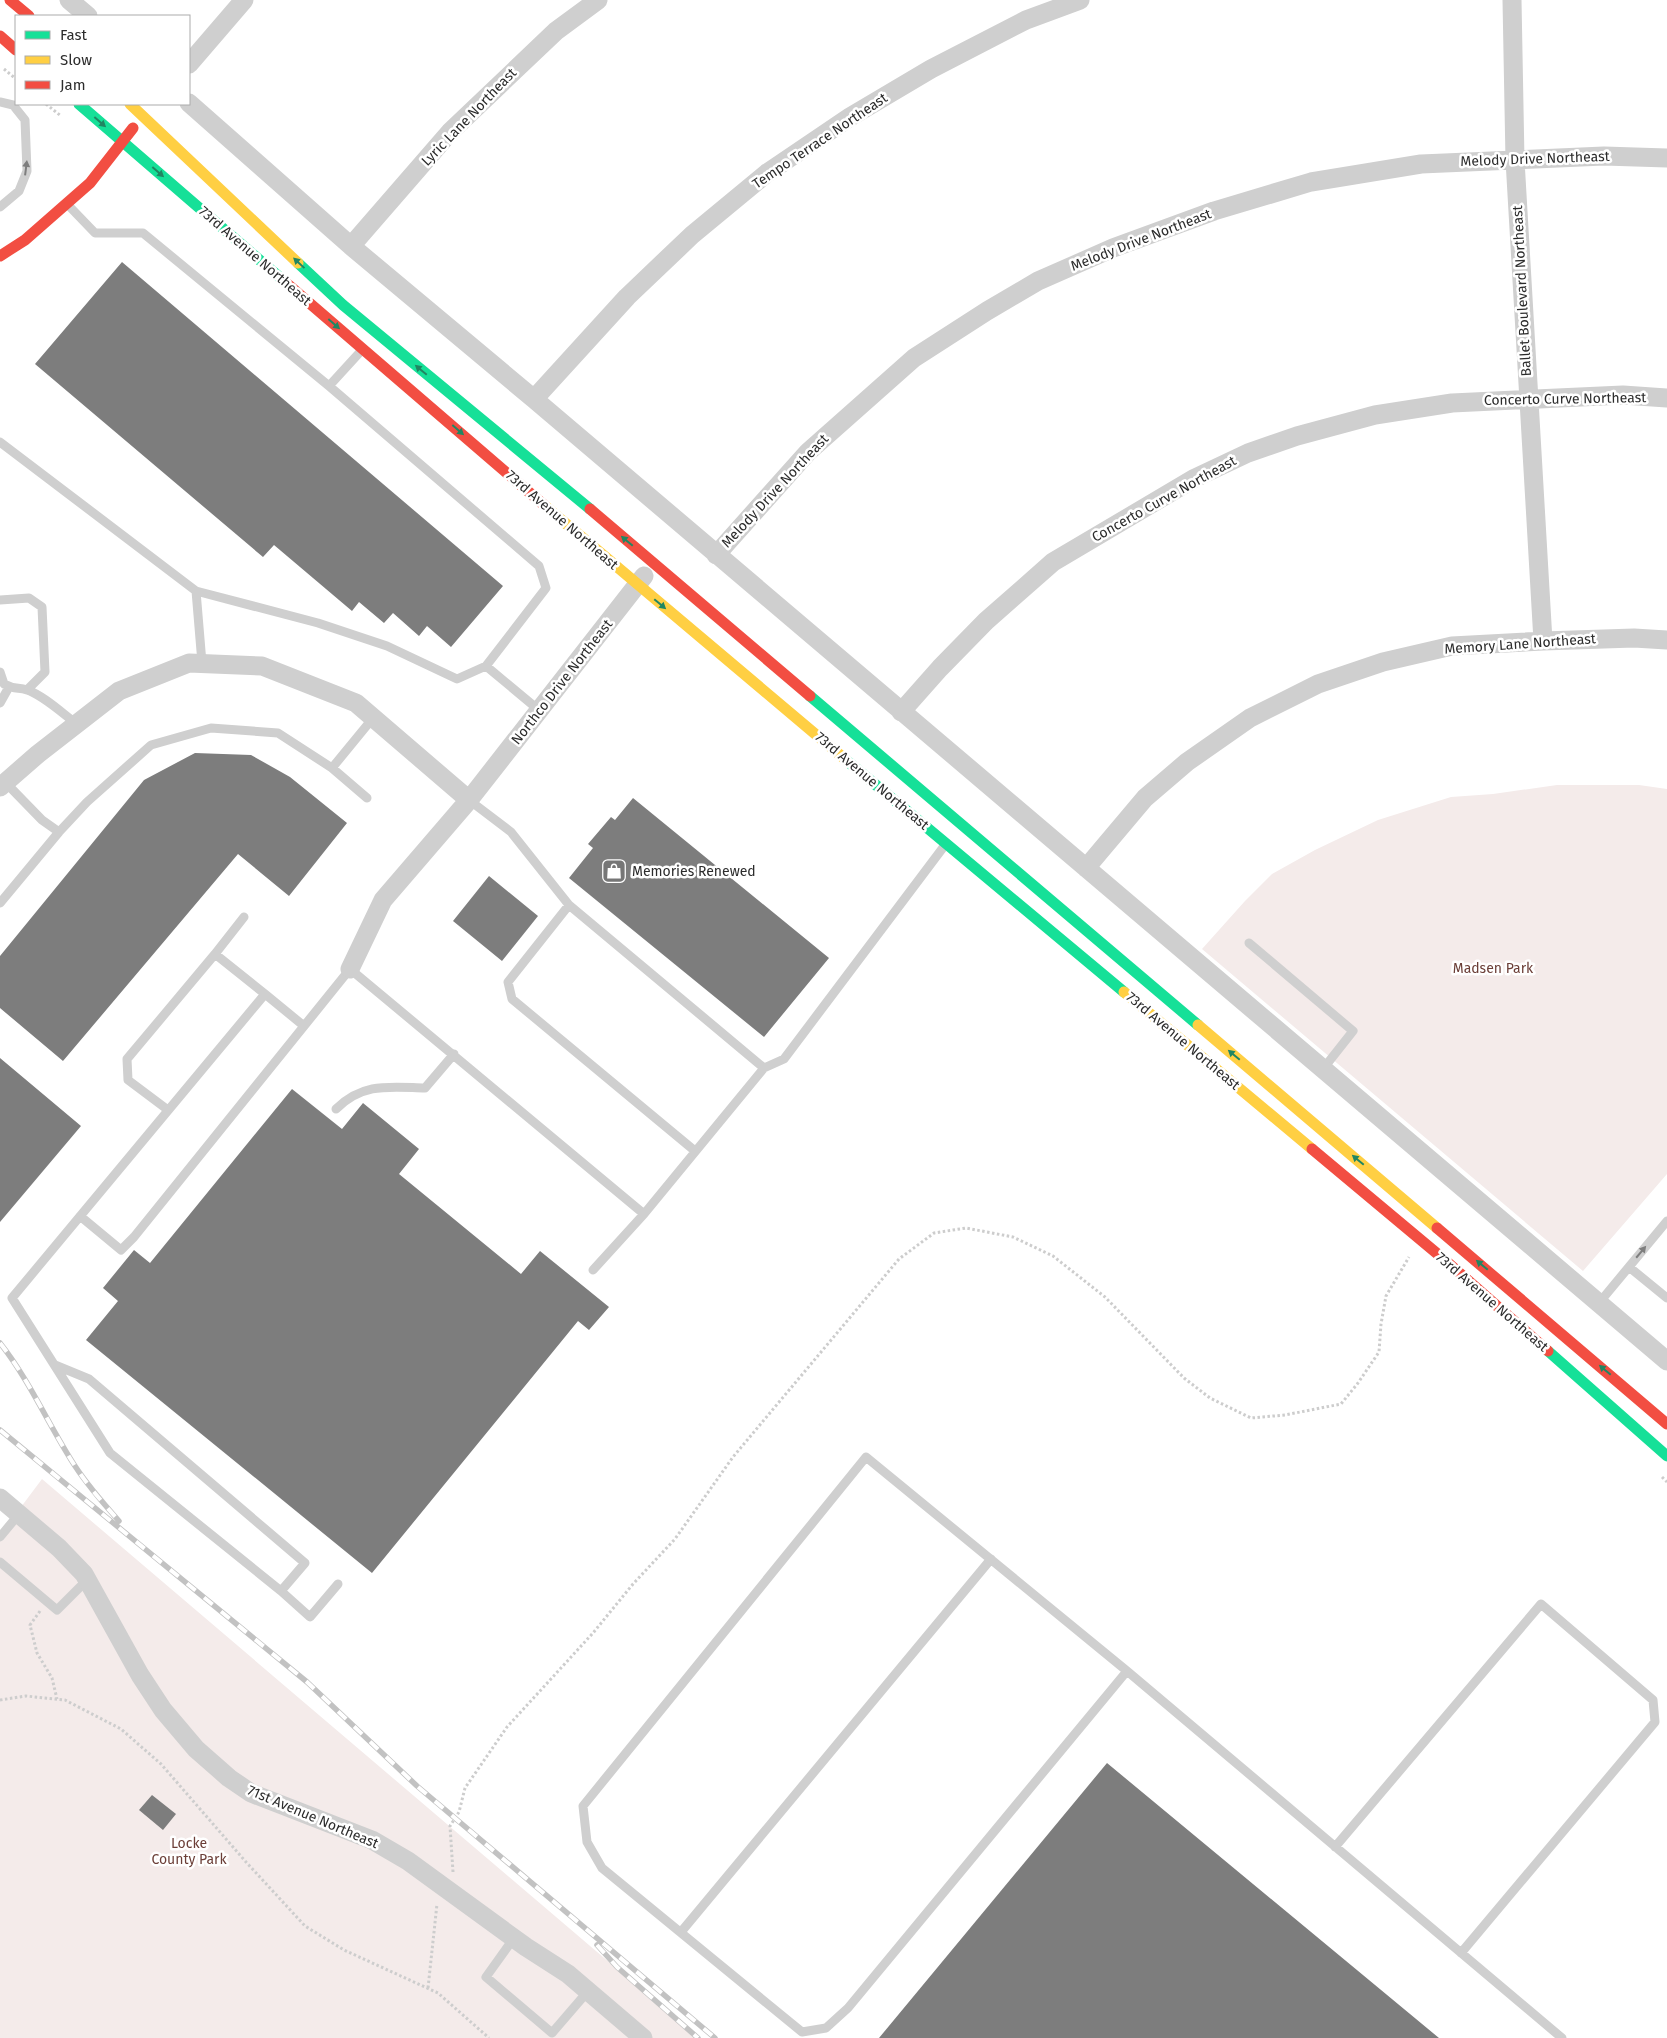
<svg xmlns="http://www.w3.org/2000/svg" width="1667" height="2038" font-family="'Fira Sans',sans-serif">
<style>
.green{fill:#f4ebea}
.building{fill:#7d7d7d}
.lines{fill:none;stroke-linecap:round;stroke-linejoin:round}
.path{stroke:#cdcdcd;stroke-width:3;stroke-dasharray:2.5 2.5;stroke-linecap:butt}
.lane{stroke:#cfcfcf;stroke-width:9}
.street{stroke:#cfcfcf;stroke-width:19}
.fast{stroke:#16e098;stroke-width:11}
.slow{stroke:#ffcf43;stroke-width:11}
.jam{stroke:#f24e42;stroke-width:11}
.rail-casing{stroke:#c2c2c2;stroke-width:5.5}
.rail{stroke:#fff;stroke-width:4;stroke-dasharray:11;stroke-linecap:butt}
.oneway{fill:#218662}
.oneway2{fill:#7e7e7e}
.labels{text-anchor:middle;dominant-baseline:central;stroke-width:5;stroke-linejoin:round;paint-order:stroke}
.street-label{font-size:14px;fill:#2c2c2c;stroke:#fff}
.poi-label{font-size:14px;fill:#2c2c2c;stroke:#fff;text-anchor:start}
.park-label{font-size:14px;fill:#6b3e37;stroke:#fff}
</style>
<rect width="100%" height="100%" fill="#fff"/>
<path class="green" d="M 1557,785 L 1639,785 L 1667,789 L 1667,1174 L 1583,1271 L 1202,949 L 1245,901 L 1272,874 L 1315,850 L 1378,820 L 1451,797 L 1493,794 Z
M 42,1479 L 698,2038 L 0,2038 L 0,1535 Z"/>
<path class="building" d="M 122,262 L 503,586 L 451,647 L 427,626 L 419,636 L 393,613 L 384,623 L 359,602 L 352,611 L 274,545 L 263,557 L 35,364 Z
M 195,753 L 251,755 L 290,777 L 347,823 L 289,896 L 238,854 L 63,1061 L 0,1008 L 0,956 L 144,780 Z
M 633,798 L 829,958 L 764,1037 L 569,878 L 593,848 L 588,844 L 611,817 L 615,820 Z
M 489,876 L 538,916 L 502,961 L 453,921 Z
M 0,1058 L 81,1126 L 0,1222 Z
M 292,1089 L 342,1129 L 363,1103 L 419,1149 L 399,1174 L 521,1274 L 540,1251 L 609,1307 L 589,1330 L 578,1321 L 372,1573 L 86,1340 L 118,1301 L 103,1288 L 134,1250 L 150,1263 Z
M 1107,1763 L 1439,2038 L 879,2038 Z
M 152,1795 L 176,1814 L 163,1830 L 139,1810 Z"/>
<g class="lines">
<path class="path" d="M 4,69 L 16,79
M 46,104 L 61,116
M 1662,1477 L 1667,1482
M 40,1611 L 30,1625 L 37,1653 L 52,1678 L 57,1699
M 0,1700 L 26,1696 L 65,1700 L 121,1729 L 161,1764 L 246,1862 L 305,1926 L 344,1950 L 438,1993 L 489,2038
M 453,1872 L 450,1826 L 459,1812 L 465,1788 L 507,1727 L 593,1633 L 633,1584 L 675,1539 L 733,1457 L 899,1259 L 934,1233 L 966,1228 L 1013,1237 L 1053,1256 L 1105,1297 L 1184,1378 L 1210,1398 L 1251,1418 L 1285,1415 L 1341,1404 L 1358,1383 L 1379,1352 L 1381,1324 L 1386,1296 L 1409,1257
M 428,1988 L 437,1904"/>
<path class="lane" d="M 0,102 L 13,105 L 25,120 L 27,171 L 19,191 L 0,207
M 329,386 L 361,351
M 0,442 L 196,591 L 318,623 L 387,646 L 457,679 L 486,666 L 546,588 L 539,566 L 329,386 L 143,233 L 95,233 L 69,206
M 196,591 L 202,663
M 0,600 L 29,598 L 42,607 L 45,672 L 27,690
M 486,666 L 540,711
M 0,672 L 4,684 C 15,690 18,687 27,690 C 43,695 63,714 77,724
M 0,703 L 9,687
M 332,768 L 367,798
M 5,782 L 42,820 L 59,832 L 87,802 L 151,745 L 211,728 L 278,733 L 332,768 L 373,718
M 0,903 L 59,832
M 569,905 L 508,982 L 512,999 L 695,1151
M 1249,943 L 1353,1031 L 1323,1069
M 215,954 L 244,917
M 764,1068 L 784,1059 L 945,845
M 336,1109 C 363,1082 390,1087 425,1088 L 454,1054
M 168,1110 L 128,1080 L 127,1059 L 215,954 L 265,994
M 80,1216 L 121,1250 L 134,1237 L 350,969 L 644,1214 L 764,1068 L 569,905 L 511,832 L 469,800
M 1629,1267 L 1667,1298
M 593,1270 L 644,1214
M 1599,1303 L 1667,1221
M 55,1365 L 89,1379 L 305,1563 L 281,1591 L 110,1453 L 12,1298 L 265,994 L 304,1026
M 0,1537 L 19,1514
M 0,1562 L 57,1610 L 80,1587 L 89,1582
M 281,1591 L 310,1617 L 338,1584
M 1127,1671 L 848,2008 L 826,2028 L 802,2032 L 602,1868 L 587,1842 L 583,1806 L 866,1457 L 1127,1671 L 1562,2038
M 1335,1847 L 1541,1604 L 1653,1700 L 1655,1722 L 1461,1953
M 681,1932 L 991,1559
M 514,1938 L 486,1977 L 552,2033 L 589,1990"/>
<path class="street" d="M 69,0 L 88,16
M 1512,0 L 1515,160 L 1543,641
M 189,64 L 244,0
M 189,103 L 351,246 L 534,399 L 1667,1361
M 351,246 L 450,132 L 556,31 L 598,0
M 534,399 L 627,297 L 692,235 L 767,173 L 850,117 L 931,69 L 1026,20 L 1080,0
M 716,555 L 808,452 L 914,358 L 987,311 L 1038,281 L 1113,248 L 1214,211 L 1311,182 L 1421,164 L 1604,156 L 1667,158
M 901,712 L 940,668 L 986,621 L 1053,562 L 1195,478 L 1248,453 L 1297,436 L 1375,415 L 1452,403 L 1623,395 L 1667,398
M 0,787 L 38,754 L 119,691 L 189,663 L 262,666 L 356,703 L 469,800
M 1086,868 L 1145,798 L 1187,762 L 1250,718 L 1318,684 L 1383,662 L 1452,646 L 1543,641 L 1634,638 L 1667,640
M 350,969 L 383,900 L 469,800 L 644,576
M 0,1498 L 59,1548 L 84,1574 L 140,1675 L 163,1710 L 196,1749 L 229,1778 L 251,1793 L 372,1840 L 408,1861 L 526,1947 L 568,1974 L 643,2038"/>
<path class="fast" d="M 79,104 L 285,282
M 298,263 L 343,305 L 590,509
M 810,696 L 1198,1025
M 846,760 L 1124,992
M 1548,1351 L 1667,1456"/>
<path class="slow" d="M 130,104 L 298,263
M 545,506 L 846,760
M 1124,992 L 1312,1149
M 1198,1025 L 1437,1228"/>
<path class="jam" d="M 10,0 L 29,16
M 0,36 L 16,50
M 0,256 L 25,240 L 90,183 L 133,128
M 285,282 L 545,506
M 590,509 L 810,696
M 1312,1149 L 1446,1261 L 1548,1351
M 1437,1228 L 1667,1424"/>
<g class="rail-casing">
<path id="rail" d="M 0,1343 C 30,1381 49,1426 75,1466 C 88,1486 103,1503 119,1521
M 0,1430 L 307,1682 L 417,1786 L 715,2038
M 597,1945 L 617,1967 L 698,2038"/>
</g>
<use href="#rail" class="rail"/>
</g>
<defs><path id="oneway-solid" d="M-6-.8H1V-3.2L6.5 0L1 3.2V.8H-6Z" transform="scale(1.25)"/></defs>
<g class="oneway">
<use href="#oneway-solid" transform="translate(100 122) rotate(41)"/>
<use href="#oneway-solid" transform="translate(158 172) rotate(41)"/>
<use href="#oneway-solid" transform="translate(299 263) rotate(-137)"/>
<use href="#oneway-solid" transform="translate(334 324) rotate(41)"/>
<use href="#oneway-solid" transform="translate(421 370) rotate(-140)"/>
<use href="#oneway-solid" transform="translate(458 430) rotate(41)"/>
<use href="#oneway-solid" transform="translate(627 541) rotate(-140)"/>
<use href="#oneway-solid" transform="translate(660 604) rotate(40)"/>
<use href="#oneway-solid" transform="translate(1234 1055) rotate(-140)"/>
<use href="#oneway-solid" transform="translate(1358 1160) rotate(-140)"/>
<use href="#oneway-solid" transform="translate(1482 1265) rotate(-140)"/>
<use href="#oneway-solid" transform="translate(1605 1370) rotate(-140)"/>
</g>
<g class="oneway2">
<use href="#oneway-solid" transform="translate(26 168) rotate(-83)"/>
<use href="#oneway-solid" transform="translate(1641 1252) rotate(-50)"/>
</g>
<defs>
<g id="shop-square" transform="scale(1.25)"><rect x="-9" y="-9" width="18" height="18" rx="4" fill="#767676" stroke="#fff"/><path d="M-5-2.5h2.3a2.7 3.5 0 0 1 5.4 0H5L5.5 6h-11ZM-1.5-2.5h3a1.5 2.3 0 0 0-3 0Z" fill="#fff"/></g>
</defs>
<g fill-rule="evenodd">
<use href="#shop-square" x="614" y="871"/>
</g>
<g class="labels">
<g class="street-label">
<text transform="translate(469 117) rotate(-46)">Lyric Lane Northeast</text>
<text transform="translate(820 141) rotate(-34)">Tempo Terrace Northeast</text>
<text transform="translate(1535 159) rotate(-2)">Melody Drive Northeast</text>
<text transform="translate(1141 240) rotate(-21)">Melody Drive Northeast</text>
<text transform="translate(255 256) rotate(41)">73rd Avenue Northeast</text>
<text transform="translate(1522 291) rotate(-93)">Ballet Boulevard Northeast</text>
<text transform="translate(1565 399) rotate(-1)">Concerto Curve Northeast</text>
<text transform="translate(775 491) rotate(-47)">Melody Drive Northeast</text>
<text transform="translate(1164 499) rotate(-29)">Concerto Curve Northeast</text>
<text transform="translate(562 520) rotate(41)">73rd Avenue Northeast</text>
<text transform="translate(1520 644) rotate(-4)">Memory Lane Northeast</text>
<text transform="translate(562 682) rotate(-52)">Northco Drive Northeast</text>
<text transform="translate(872 781) rotate(40)">73rd Avenue Northeast</text>
<text transform="translate(1183 1041) rotate(40)">73rd Avenue Northeast</text>
<text transform="translate(1492 1302) rotate(41)">73rd Avenue Northeast</text>
<text transform="translate(313 1817) rotate(23)">71st Avenue Northeast</text>
</g>
<g class="poi-label">
<text x="632" y="871">Memories Renewed</text>
</g>
<g class="park-label">
<text x="1493" y="968">Madsen Park</text>
<text x="189" y="1843">Locke<tspan x="189" dy="16">County Park</tspan></text>
</g>
</g>
<rect x="15" y="15" width="175" height="90" fill="#ffffff" stroke="#ababab"/>
<rect x="25" y="31" width="25" height="8" fill="#16e098" stroke="#ababab"/>
<text x="60" y="40" font-size="15" fill="#2c2c2c">Fast</text>
<rect x="25" y="56" width="25" height="8" fill="#ffcf43" stroke="#ababab"/>
<text x="60" y="65" font-size="15" fill="#2c2c2c">Slow</text>
<rect x="25" y="81" width="25" height="8" fill="#f24e42" stroke="#ababab"/>
<text x="60" y="90" font-size="15" fill="#2c2c2c">Jam</text>
</svg>
